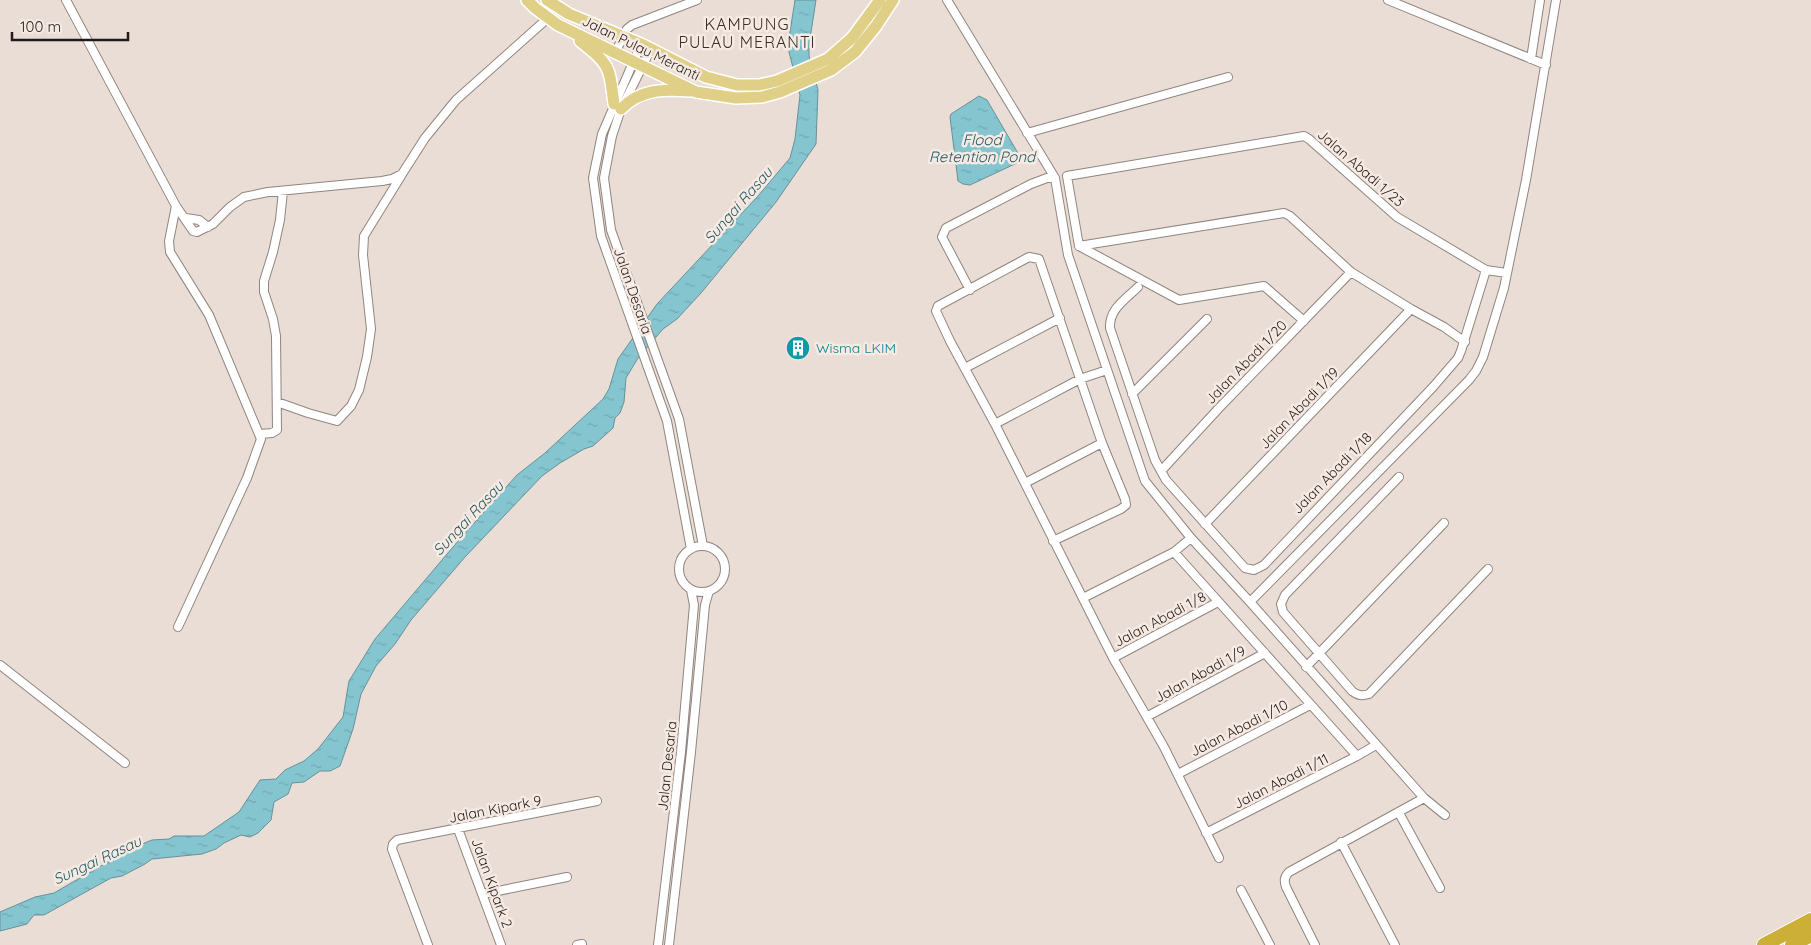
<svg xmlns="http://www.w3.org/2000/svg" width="1811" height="945" font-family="Quicksand,sans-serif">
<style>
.water{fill:url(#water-ripples);stroke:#669299}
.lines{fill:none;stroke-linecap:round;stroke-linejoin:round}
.minor-casing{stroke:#90857f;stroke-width:10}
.primary-casing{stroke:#fff;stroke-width:14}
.motorway-casing{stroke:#fff;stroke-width:16}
.minor{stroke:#fff;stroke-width:8}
.primary{stroke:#e0cf87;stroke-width:11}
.motorway{stroke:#ccaf37;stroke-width:14}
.labels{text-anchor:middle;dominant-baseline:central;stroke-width:5;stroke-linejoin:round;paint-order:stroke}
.street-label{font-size:14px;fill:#201b19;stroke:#f6eae3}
.culture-label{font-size:14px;fill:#0d838f;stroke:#f6eae3;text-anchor:start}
.water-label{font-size:15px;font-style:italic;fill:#225962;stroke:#f6eae3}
.quarter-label{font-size:16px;letter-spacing:1px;fill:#392f2a;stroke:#f6eae3}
</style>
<defs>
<pattern id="water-ripples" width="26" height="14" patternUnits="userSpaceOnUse" patternTransform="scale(1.25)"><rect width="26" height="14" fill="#84c5d0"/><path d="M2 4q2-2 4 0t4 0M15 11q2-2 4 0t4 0" fill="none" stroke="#72a9b2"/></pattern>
</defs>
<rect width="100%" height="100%" fill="#e9ddd6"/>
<path class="water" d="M 795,0 L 816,0 L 809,45 L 809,56 L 818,90 L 816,144 L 776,202 L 701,293 L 677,319 L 663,329 L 638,358 L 626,378 L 624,402 L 620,413 L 615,418 L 613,428 L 593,446 L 584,449 L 560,463 L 542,476 L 465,557 L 411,620 L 395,644 L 376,666 L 361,694 L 353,729 L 340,766 L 330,771 L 320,771 L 304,782 L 292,783 L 288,794 L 274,802 L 271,820 L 258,833 L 250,837 L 241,835 L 224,843 L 216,849 L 202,854 L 152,859 L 145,864 L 122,876 L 111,878 L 44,915 L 34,915 L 27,924 L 0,931 L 0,912 L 35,897 L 54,893 L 130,849 L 152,840 L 169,839 L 174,836 L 204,836 L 239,812 L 260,780 L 276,779 L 285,770 L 304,761 L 318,749 L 343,717 L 349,681 L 375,639 L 459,540 L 517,475 L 545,453 L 603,399 L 609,389 L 618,359 L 657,304 L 758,196 L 790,158 L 795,139 L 800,95 L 789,52 L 790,32 Z
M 979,96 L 987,100 L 1019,155 L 1017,163 L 970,185 L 963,184 L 958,181 L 950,117 L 951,114 Z"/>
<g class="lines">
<g class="minor-casing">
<path id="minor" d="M 66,0 L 176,206 L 193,231 L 197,232 L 213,224 L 230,207 L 244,197 L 268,192 L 382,181 L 392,179 L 402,174 L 425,138 L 456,100 L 548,18
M 947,0 L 1055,178 L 1068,255 L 1145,481 L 1191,538 L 1250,602 L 1424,798 L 1445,815
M 1388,0 L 1546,65
M 641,44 L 602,134 L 593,178 L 601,236 L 667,421 L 691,549
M 651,49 L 621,109 L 612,136 L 604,178 L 611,230 L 679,419 L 703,546
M 615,53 L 627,29 L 632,25 L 697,0
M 1531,59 L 1540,0
M 1027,133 L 1228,77
M 176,206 L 169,241 L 170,252 L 209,315 L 261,439 L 247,478 L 178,627
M 186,218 L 199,220 L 208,227
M 1079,246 L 1284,213 L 1290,216 L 1351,272 L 1411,309 L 1444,327 L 1465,342
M 1138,287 C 1125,300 1109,309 1110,328 L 1155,460 L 1161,471 L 1166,480 L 1245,568 L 1254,570 L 1264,565 L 1433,387 L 1458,358 L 1461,351 L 1486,270
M 970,290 L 942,237 L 946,228 L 1031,184 L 1047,178 L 1055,178
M 1304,321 L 1264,286 L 1179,300 L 1079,246 L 1067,176 L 1304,136 L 1309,139 L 1397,217 L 1486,270 L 1507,273
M 965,368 L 1060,318
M 1132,394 L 1207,319
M 277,402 L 308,413 L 337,421 L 351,406 L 359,390 L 367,357 L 371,329 L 363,255 L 364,236 L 401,176
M 995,424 L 1080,379 L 1107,370
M 260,434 L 272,433 L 277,430 L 276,336 L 273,319 L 264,292 L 264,281 L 273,252 L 280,220 L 283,191
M 1161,471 L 1219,408 L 1351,272
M 1399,477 L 1285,595 L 1281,604 L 1283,612 L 1352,691 C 1358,696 1362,696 1369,694 L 1488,569
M 1025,483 L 1102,443
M 1205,524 L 1411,309
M 1053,541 L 1121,509 L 1126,505 L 1125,499 L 1102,443 L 1039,259 L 1029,257 L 938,306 L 936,311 L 950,341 L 995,424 L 1113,658 L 1164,747 L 1219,858
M679 569a23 23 0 1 1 46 0a23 23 0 1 1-46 0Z
M 1174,552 L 1357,756
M 1083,598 L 1174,552 L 1191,538
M 1250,602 L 1469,380 L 1476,371 L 1483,357 L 1504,288 L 1526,180 L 1556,0
M 1113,658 L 1218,602
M 0,665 L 125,763
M 1306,667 L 1444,523
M 1148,716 L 1265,653
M 1178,774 L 1310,705
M 1399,813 L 1440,888
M 458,829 L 501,945
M 1206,833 L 1357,756 L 1376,745
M 1341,842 L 1395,945
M 1241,890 L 1270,945
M 483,894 L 567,877
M 428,945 L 392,849 L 393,844 L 397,840 L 597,801
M 577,945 L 582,944
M 658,945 L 681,752 L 694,605 L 691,590
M 669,945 L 691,752 L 705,605 L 709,591
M 1315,945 L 1286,887 C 1284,881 1284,877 1289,872 L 1424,798"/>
</g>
<g class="primary-casing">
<path id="primary" d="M 527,0 L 535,8 L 558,25 L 696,92 L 736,98 L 762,97 L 780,92 L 831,70 L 855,52 L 876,26 L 893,0
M 547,0 L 569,14 L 641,44 L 706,77 L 737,85 L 759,85 L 777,81 L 828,59 L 852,38 L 880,0
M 580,41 C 610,65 609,65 614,104
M 621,109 C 640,89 664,89 690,91"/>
</g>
<g class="motorway-casing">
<path id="motorway" d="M 1764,945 L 1811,920
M 1792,945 L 1811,935"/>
</g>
<use href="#minor" class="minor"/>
<use href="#primary" class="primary"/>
<use href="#motorway" class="motorway"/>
</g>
<defs>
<g id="building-disc" transform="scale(1.25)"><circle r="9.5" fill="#0f9aa8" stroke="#f6eae3"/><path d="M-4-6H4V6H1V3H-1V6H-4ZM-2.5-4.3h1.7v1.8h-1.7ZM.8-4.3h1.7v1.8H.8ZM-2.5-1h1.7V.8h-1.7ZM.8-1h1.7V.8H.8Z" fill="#fff"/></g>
</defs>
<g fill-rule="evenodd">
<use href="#building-disc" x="798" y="348"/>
</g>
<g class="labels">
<g class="street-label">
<text transform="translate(641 48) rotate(26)">Jalan Pulau Meranti</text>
<text transform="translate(1361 168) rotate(41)">Jalan Abadi 1/23</text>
<text transform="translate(633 291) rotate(71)">Jalan Desaria</text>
<text transform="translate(1246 362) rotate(-46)">Jalan Abadi 1/20</text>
<text transform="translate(1299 408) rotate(-46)">Jalan Abadi 1/19</text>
<text transform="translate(1332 473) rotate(-46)">Jalan Abadi 1/18</text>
<text transform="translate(1160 619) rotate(-28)">Jalan Abadi 1/8</text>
<text transform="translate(1200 674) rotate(-29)">Jalan Abadi 1/9</text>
<text transform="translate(1239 728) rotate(-27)">Jalan Abadi 1/10</text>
<text transform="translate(667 766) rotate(-84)">Jalan Desaria</text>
<text transform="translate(1281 781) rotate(-27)">Jalan Abadi 1/11</text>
<text transform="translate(495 809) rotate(-11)">Jalan Kipark 9</text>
<text transform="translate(492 883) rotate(70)">Jalan Kipark 2</text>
</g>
<g class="culture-label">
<text x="816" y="348">Wisma LKIM</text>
</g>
<g class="water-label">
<text x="982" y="139">Flood<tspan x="982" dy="17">Retention Pond</tspan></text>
<text transform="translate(738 205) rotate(-49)">Sungai Rasau</text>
<text transform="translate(468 518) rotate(-47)">Sungai Rasau</text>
<text transform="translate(97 860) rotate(-25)">Sungai Rasau</text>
</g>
<g class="quarter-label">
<text x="747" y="24">KAMPUNG<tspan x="747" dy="18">PULAU MERANTI</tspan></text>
</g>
</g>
<path d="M12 32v8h116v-8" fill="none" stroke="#201b19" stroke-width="2.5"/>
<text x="20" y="32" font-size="15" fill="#201b19" stroke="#f6eae3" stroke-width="4" paint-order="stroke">100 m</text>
</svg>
